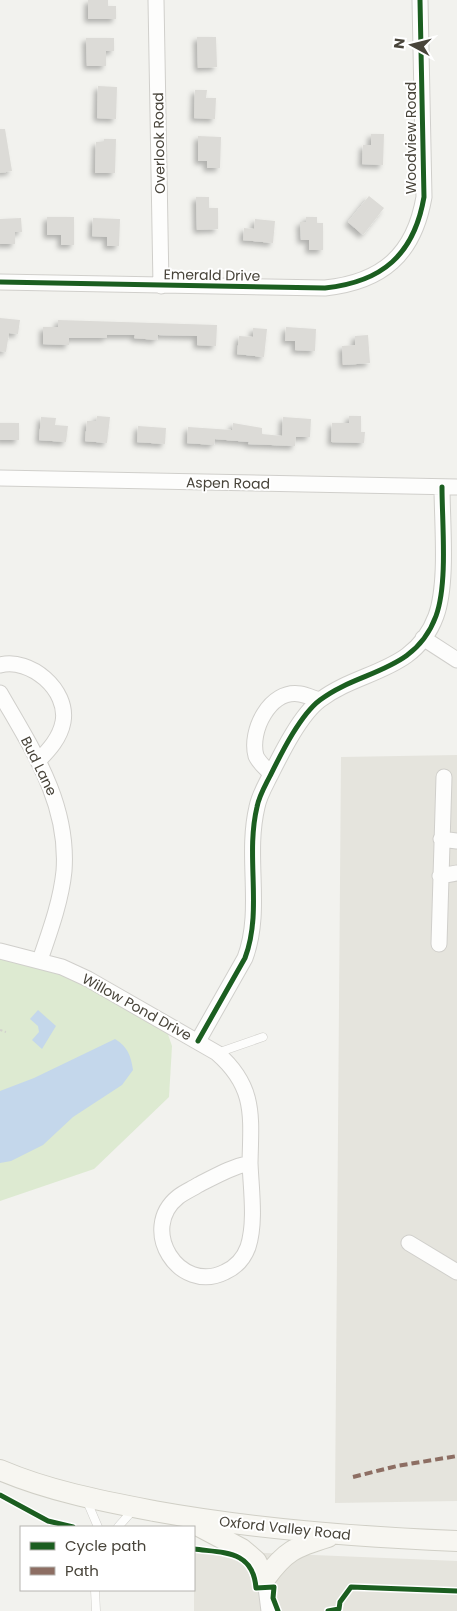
<svg xmlns="http://www.w3.org/2000/svg" width="457" height="1611" font-family="Poppins,sans-serif">
<style>
.residential{fill:#e5e4dd}
.green{fill:#ddead1}
.water{fill:#c4d7eb}
.building{fill:#dcdbd7;filter:url(#shadow)}
.lines{fill:none;stroke-linecap:round;stroke-linejoin:round}
.lane-casing{stroke:#d0cfcb;stroke-width:9}
.street-casing{stroke:#d0cfcb;stroke-width:17}
.secondary-casing{stroke:#d0cfc6;stroke-width:22}
.path{stroke:#d2d2cc;stroke-width:2;stroke-dasharray:2.5 2.5;stroke-linecap:butt}
.lane{stroke:#fdfdfc;stroke-width:8}
.street{stroke:#fdfdfc;stroke-width:15}
.secondary{stroke:#f7f6f1;stroke-width:20}
.quiet{stroke:#8d6e63;stroke-width:4;stroke-dasharray:8 4;stroke-linecap:butt}
.cycleway-casing{stroke:#fff;stroke-width:8}
.cycleway{stroke:#1b5e20;stroke-width:5}
.labels{text-anchor:middle;dominant-baseline:central;stroke-width:4;stroke-linejoin:round;paint-order:stroke}
.street-label{font-size:14px;fill:#48443a;stroke:#fff}
</style>
<defs>
<filter id="shadow"><feDropShadow dx="-3.5" dy="3.5" stdDeviation="2.5" flood-color="#0004"/></filter>
</defs>
<rect width="100%" height="100%" fill="#f2f2ee"/>
<path class="residential" d="M 457,755 L 457,1501 L 335,1503 L 341,757 Z
M 194,1550 L 457,1561 L 457,1611 L 194,1611 Z"/>
<path class="green" d="M 0,951 L 40,960 L 164,1023 L 172,1046 L 169,1097 L 94,1169 L 0,1201 Z"/>
<path class="water" d="M 38,1010 L 56,1026 L 42,1049 L 32,1040 L 39,1032 L 38,1026 L 30,1019 Z
M 115,1039 C 128,1047 131,1056 133,1070 L 122,1085 L 73,1117 L 43,1145 L 11,1161 L 0,1163 L 0,1091 L 34,1078 Z"/>
<path class="building" d="M 88,0 L 108,0 L 108,6 L 116,6 L 116,19 L 88,19 Z
M 197,37 L 216,37 L 217,67 L 198,68 Z
M 86,38 L 114,38 L 114,51 L 106,51 L 106,66 L 87,66 Z
M 98,86 L 117,87 L 116,119 L 97,118 Z
M 195,90 L 207,90 L 206,98 L 216,98 L 215,119 L 194,118 Z
M 0,129 L 5,129 L 12,171 L 0,173 Z
M 371,134 L 384,134 L 383,165 L 362,164 L 363,145 L 371,145 Z
M 198,136 L 221,137 L 220,168 L 207,168 L 207,161 L 198,161 Z
M 104,139 L 116,139 L 115,173 L 95,173 L 96,142 L 104,142 Z
M 369,196 L 384,208 L 363,235 L 348,222 Z
M 196,197 L 209,197 L 209,208 L 218,208 L 218,229 L 197,230 Z
M 47,217 L 74,217 L 74,245 L 61,245 L 61,235 L 47,235 Z
M 306,217 L 317,217 L 317,223 L 323,223 L 323,250 L 309,250 L 309,240 L 301,240 L 300,222 L 306,222 Z
M 21,218 L 22,232 L 15,232 L 15,244 L 0,244 L 0,219 Z
M 93,218 L 120,219 L 119,246 L 107,246 L 107,237 L 92,236 Z
M 255,219 L 275,221 L 273,243 L 243,240 L 244,228 L 254,229 Z
M 0,318 L 20,320 L 18,334 L 9,333 L 6,352 L 0,351 Z
M 58,320 L 217,325 L 216,346 L 197,345 L 197,336 L 158,335 L 157,340 L 134,338 L 135,335 L 107,335 L 107,338 L 69,338 L 69,345 L 43,344 L 43,327 L 58,327 Z
M 286,327 L 316,329 L 315,351 L 295,350 L 295,341 L 285,341 Z
M 253,328 L 267,329 L 264,357 L 237,354 L 239,336 L 253,337 Z
M 368,335 L 370,363 L 343,365 L 342,346 L 355,345 L 355,336 Z
M 97,416 L 110,417 L 107,443 L 85,441 L 87,421 L 96,421 Z
M 349,416 L 361,416 L 361,432 L 365,432 L 364,443 L 331,442 L 332,423 L 349,423 Z
M 41,417 L 56,418 L 55,425 L 68,426 L 66,442 L 39,440 Z
M 283,417 L 311,419 L 310,437 L 296,437 L 295,446 L 248,444 L 249,442 L 215,439 L 214,445 L 187,443 L 188,427 L 232,430 L 233,423 L 262,428 L 262,434 L 282,436 Z
M 0,423 L 19,423 L 19,440 L 0,440 Z
M 138,426 L 166,428 L 165,444 L 137,442 Z"/>
<g class="lines">
<g class="lane-casing">
<path id="lane" d="M 217,1053 L 263,1037
M 86,1499 L 98,1527
M 118,1527 L 133,1510
M 95,1590 L 96,1611"/>
</g>
<g class="street-casing">
<path id="street" d="M 156,0 L 161,286
M 0,282 L 325,288 C 382,282 414,255 424,197 L 420,0
M 0,478 L 457,487
M 423,638 L 457,660
M 0,665 C 30,657 69,690 63,722 C 60,738 49,750 38,761
M 0,693 C 32,749 69,803 64,871 C 61,901 50,931 40,960
M 271,774 C 266,768 259,763 256,756 C 249,731 270,689 300,694 C 306,695 313,698 319,700
M 441,839 L 457,841
M 440,876 L 457,873
M 439,944 L 444,777
M 0,951 L 62,967 L 88,979 L 217,1053 C 256,1087 251,1116 250,1163
M 198,1041 L 245,958 C 263,910 245,857 257,807 C 259,796 265,786 270,776 C 281,754 300,715 320,700 C 361,669 415,673 436,616 C 448,583 442,523 442,487
M 250,1163 C 251,1189 256,1222 248,1247 C 244,1258 236,1267 225,1272 C 179,1295 138,1229 178,1197 C 184,1192 192,1189 198,1185 C 216,1176 231,1167 250,1163 Z
M 409,1243 L 457,1272
M 265,1579 L 269,1611"/>
</g>
<g class="secondary-casing">
<path id="secondary" d="M 0,1470 C 49,1491 102,1501 154,1511 C 254,1529 356,1537 457,1541
M 191,1522 L 242,1549 L 256,1561 L 265,1579 C 285,1551 295,1547 328,1537"/>
</g>
<path class="path" d="M 0,1030 L 6,1032"/>
<use href="#lane" class="lane"/>
<use href="#street" class="street"/>
<use href="#secondary" class="secondary"/>
<path class="quiet" d="M 353,1477 L 397,1466 L 457,1456"/>
<g class="cycleway-casing">
<path id="cycleway" d="M 0,282 L 325,288 C 382,282 414,255 424,197 L 420,0
M 198,1041 L 245,958 C 263,910 245,857 257,807 C 259,796 265,786 270,776 C 281,754 300,715 320,700 C 361,669 415,673 436,616 C 448,583 442,523 442,487
M 0,1495 L 48,1521 L 73,1527
M 194,1549 C 224,1553 253,1550 256,1588 L 274,1587 L 273,1598 L 278,1611
M 328,1611 L 339,1609 L 340,1602 L 351,1587 L 457,1591"/>
</g>
<use href="#cycleway" class="cycleway"/>
</g>
<g class="labels">
<g class="street-label">
<text transform="translate(411 138) rotate(-90)">Woodview Road</text>
<text transform="translate(159 143) rotate(-91)">Overlook Road</text>
<text transform="translate(212 275) rotate(1)">Emerald Drive</text>
<text transform="translate(228 483) rotate(1)">Aspen Road</text>
<text transform="translate(39 766) rotate(64)">Bud Lane</text>
<text transform="translate(137 1007) rotate(29)">Willow Pond Drive</text>
<text transform="translate(285 1528) rotate(6)">Oxford Valley Road</text>
</g>
</g>
<rect x="20" y="1526" width="175" height="65" fill="#ffffff" stroke="#b6b4b0"/>
<rect x="30" y="1542" width="25" height="8" fill="#1b5e20" stroke="#b6b4b0"/>
<text x="65" y="1551" font-size="15" fill="#48443a">Cycle path</text>
<rect x="30" y="1567" width="25" height="8" fill="#8d6e63" stroke="#b6b4b0"/>
<text x="65" y="1576" font-size="15" fill="#48443a">Path</text>
<g transform="translate(412 45) rotate(277)" stroke="#ffffff" stroke-width="4" paint-order="stroke">
<path d="M0-4L9 19L0 12L-9 19Z" fill="#48443a"/>
<text y="-8" font-size="14" font-weight="bold" text-anchor="middle" fill="#48443a">N</text>
</g>
</svg>
